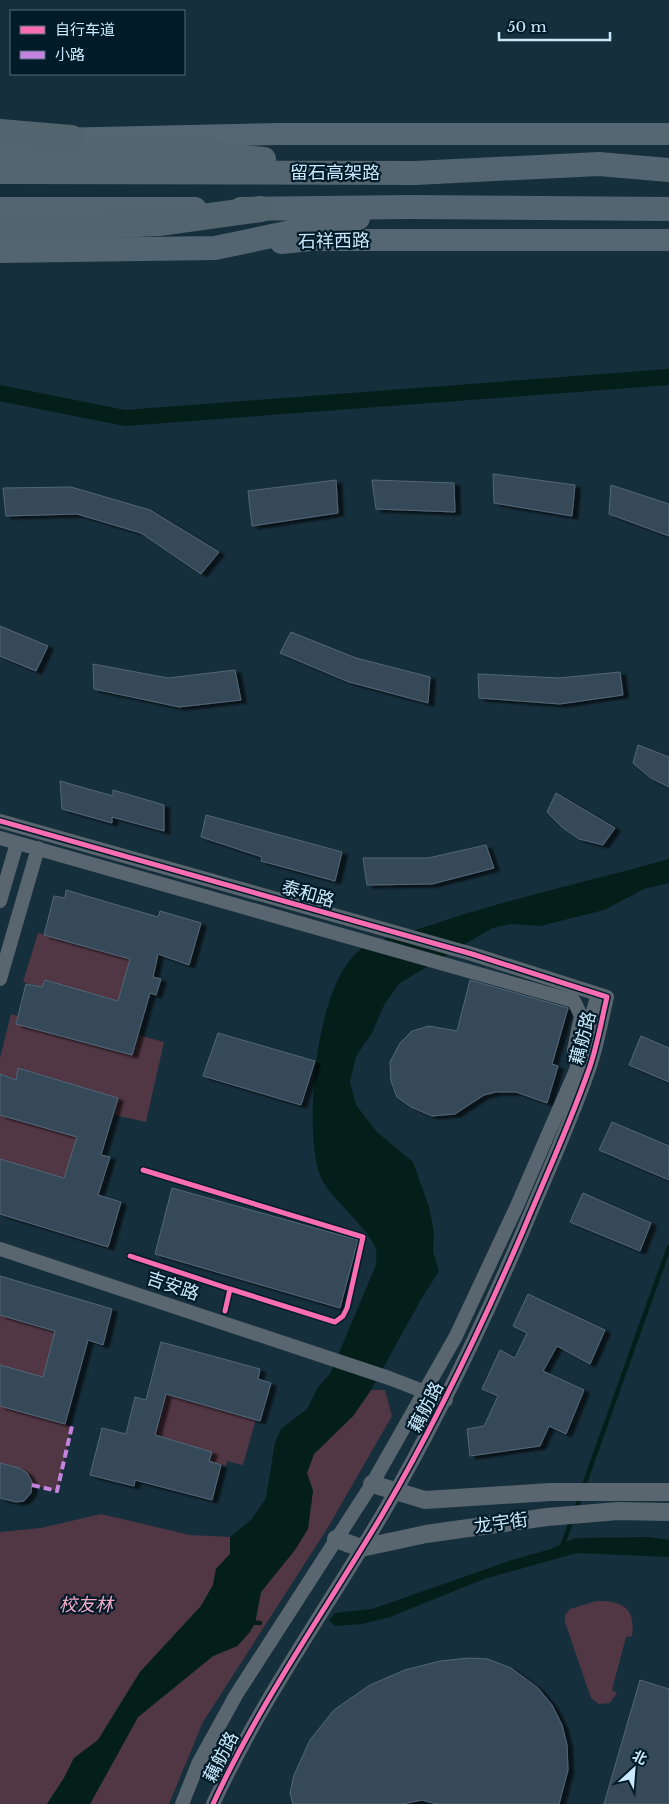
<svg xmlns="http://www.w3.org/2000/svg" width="669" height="1804" font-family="'Libre Baskerville','Noto Sans SC',serif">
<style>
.green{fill:#513643}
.water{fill:#041f1a}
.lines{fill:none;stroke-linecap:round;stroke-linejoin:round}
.stream{stroke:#041f1a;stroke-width:4.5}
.canal{stroke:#041f1a;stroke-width:16}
.building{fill:#354859;stroke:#536779;filter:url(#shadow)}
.minor{stroke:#59666f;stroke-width:14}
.tertiary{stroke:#59666f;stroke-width:18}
.primary{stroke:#546672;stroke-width:22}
.trunk{stroke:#536570;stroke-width:24}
.motorway{stroke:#52646e;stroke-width:26}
.quiet{stroke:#c483df;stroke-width:4;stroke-dasharray:8 4;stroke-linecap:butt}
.cycleway-casing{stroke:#021b29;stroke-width:8}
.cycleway{stroke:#f96db3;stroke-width:5}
.labels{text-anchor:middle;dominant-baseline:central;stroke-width:4.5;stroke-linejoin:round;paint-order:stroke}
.street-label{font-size:18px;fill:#cbe9fd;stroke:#021b29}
.park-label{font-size:18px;font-style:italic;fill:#f5aac5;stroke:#021b29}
</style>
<defs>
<filter id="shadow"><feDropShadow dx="5.5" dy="3" stdDeviation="1" flood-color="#0009"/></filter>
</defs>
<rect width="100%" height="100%" fill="#162f3c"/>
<path class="green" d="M 38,933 L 137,961 L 124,1003 L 45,980 L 42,987 L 23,982 Z
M 11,1014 L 18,1016 L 17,1024 L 132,1055 L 138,1035 L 164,1042 L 146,1122 L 114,1115 L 118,1098 L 19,1068 L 16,1080 L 0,1074 L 0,1058 Z
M 0,1115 L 85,1139 L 71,1180 L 0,1159 Z
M 0,1315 L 66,1334 C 46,1349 45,1356 52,1380 L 0,1365 Z
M 371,1390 L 385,1390 L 392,1416 L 327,1529 L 203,1722 L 169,1804 L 90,1804 L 138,1717 L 213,1656 L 237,1646 L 244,1639 L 255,1623 L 261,1592 L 278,1570 L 313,1491 L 307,1473 L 314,1454 L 353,1416 Z
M 166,1394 L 256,1419 L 243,1465 L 227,1461 L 226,1466 L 209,1461 L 212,1452 L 155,1435 Z
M 0,1406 L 72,1426 L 57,1491 L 32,1485 C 29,1469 14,1466 0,1463 Z
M 101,1514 L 190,1535 L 230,1537 L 230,1554 L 216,1569 L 213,1585 L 201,1606 L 140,1672 L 98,1740 L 74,1758 L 64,1778 L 47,1804 L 0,1804 L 0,1532 L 41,1528 Z
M 596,1601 C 622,1600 636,1608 632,1636 L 626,1637 L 612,1690 L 617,1693 L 610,1703 L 599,1704 L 591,1698 L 565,1622 L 565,1615 L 570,1609 Z"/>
<path class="water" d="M 669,859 L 669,883 L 644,889 L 604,910 L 540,926 L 511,924 L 492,928 L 400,983 L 385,1003 L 372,1033 L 356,1056 L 350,1082 L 356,1105 L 377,1132 L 413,1162 L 429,1207 L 434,1232 L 433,1252 L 439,1271 L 420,1301 L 371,1390 L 353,1416 L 314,1454 L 307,1473 L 313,1491 L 308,1529 L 295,1550 L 261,1592 L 255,1623 L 250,1632 L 237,1646 L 213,1656 L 138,1717 L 90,1804 L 47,1804 L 64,1778 L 74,1758 L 98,1740 L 140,1672 L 201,1606 L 213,1585 L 216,1569 L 230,1554 L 230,1537 L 252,1519 L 266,1498 L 275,1442 L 281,1429 L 307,1409 L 318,1387 L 330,1374 L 376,1265 C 376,1261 377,1255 376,1250 C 372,1233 336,1202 325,1185 C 319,1176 316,1163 315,1153 C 307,1104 318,976 364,947 C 378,939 409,932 425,927 C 505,899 588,882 669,859 Z
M 649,1537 L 669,1540 L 669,1557 L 577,1553 L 484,1579 L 390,1617 L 362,1624 L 335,1626 L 329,1620 L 335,1613 L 372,1609 L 512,1560 L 551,1549 L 575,1538 Z"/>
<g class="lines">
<path class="stream" d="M 583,1488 L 669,1247
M 575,1511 L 581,1495
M 562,1547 L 572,1519
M 249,1622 L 260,1623"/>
<path class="canal" d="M 0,393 L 125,418 L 669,377"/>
</g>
<path class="building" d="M 493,474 L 575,485 L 572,516 L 494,503 Z
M 336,480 L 338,513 L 252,526 L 248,491 Z
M 372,480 L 454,483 L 455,512 L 376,509 Z
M 611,485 L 669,504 L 669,536 L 609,514 Z
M 71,487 L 150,510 L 219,552 L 201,574 L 141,533 L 77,514 L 6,516 L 3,488 Z
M 0,626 L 48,646 L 36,671 L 0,656 Z
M 291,632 L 356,658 L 430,677 L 428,703 L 349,682 L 280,653 Z
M 93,664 L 168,678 L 235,670 L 241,700 L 179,707 L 94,689 Z
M 620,672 L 623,695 L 560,704 L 479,698 L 478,674 L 559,678 Z
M 638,745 L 669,757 L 669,787 L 651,778 L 633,763 Z
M 60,781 L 113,796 L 113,790 L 164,805 L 164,831 L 112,817 L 112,823 L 62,809 Z
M 556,793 L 615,828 L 603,845 L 579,839 L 563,828 L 547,812 Z
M 206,815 L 342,852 L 335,881 L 261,861 L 262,857 L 201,837 Z
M 486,845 L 494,868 L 432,884 L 367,885 L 363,858 L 428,858 Z
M 66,890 L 158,917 L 160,911 L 201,923 L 189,965 L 158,954 L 153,977 L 161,979 L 156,995 L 150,993 L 132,1055 L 16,1024 L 26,984 L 42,987 L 45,980 L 118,1001 L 130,959 L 44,935 L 54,896 L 65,898 Z
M 470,980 L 568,1008 L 552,1064 L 558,1066 L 547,1103 L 516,1092 L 496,1092 L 484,1095 L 455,1114 L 432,1116 L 411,1107 L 397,1097 L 391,1081 L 390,1062 L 400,1043 L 412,1031 L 429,1026 L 457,1031 Z
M 218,1033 L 315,1061 L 301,1105 L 203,1076 Z
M 641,1036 L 669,1048 L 669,1082 L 629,1065 Z
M 18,1068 L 118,1098 L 101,1155 L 110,1157 L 98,1195 L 121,1202 L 108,1247 L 0,1214 L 0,1159 L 64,1178 L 77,1137 L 0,1115 L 0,1074 L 16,1080 Z
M 612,1122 L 669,1146 L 669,1180 L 599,1150 Z
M 172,1188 L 358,1240 L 340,1308 L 155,1254 Z
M 583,1193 L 651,1223 L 640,1251 L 570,1222 Z
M 0,1276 L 112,1309 L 103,1345 L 88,1340 L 65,1424 L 0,1406 L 0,1365 L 43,1377 L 55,1331 L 0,1315 Z
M 528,1294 L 605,1330 L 590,1364 L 557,1346 L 543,1371 L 584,1390 L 566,1434 L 549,1426 L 540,1446 L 470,1456 L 467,1429 L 484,1426 L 498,1396 L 482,1389 L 500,1350 L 515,1358 L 527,1333 L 513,1326 Z
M 161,1342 L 260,1369 L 258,1379 L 271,1383 L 260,1421 L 166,1394 L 155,1435 L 212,1452 L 209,1461 L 221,1465 L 212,1500 L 135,1480 L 134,1486 L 90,1475 L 102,1428 L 126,1434 L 135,1397 L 146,1400 Z
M 0,1463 L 19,1468 L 27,1473 L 32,1482 L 31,1493 L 24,1501 L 16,1502 L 0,1498 Z
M 469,1658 L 488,1659 L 511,1668 L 538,1688 L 552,1705 L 562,1725 L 567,1745 L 568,1770 L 559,1804 L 437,1804 L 422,1800 L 402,1804 L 293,1804 L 290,1793 L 294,1775 L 310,1740 L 334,1710 L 370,1685 L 405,1670 L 440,1661 Z
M 640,1680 L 669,1689 L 669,1804 L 604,1804 Z"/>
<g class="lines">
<path class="minor" d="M 0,821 L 472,954 L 607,997 C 601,1022 597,1048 588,1072 C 569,1126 545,1178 523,1231 C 481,1328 436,1423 382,1515 C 325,1611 260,1702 213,1804
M 0,838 L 574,1001 L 581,1016 L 574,1050
M 0,901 L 17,843
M 0,979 L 38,848
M 0,1249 L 389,1378 L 446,1400
M 182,1804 L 198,1764 L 236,1695 L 372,1484 L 456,1336 L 516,1208 L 576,1070 L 598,994"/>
<path class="tertiary" d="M 372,1484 L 425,1500 L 550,1492 L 669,1492
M 336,1539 L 361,1548 L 426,1534 L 547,1517 L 618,1511 L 669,1512"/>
<path class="primary" d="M 53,139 L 278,134 L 669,134
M 281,243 L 311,240 L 669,240"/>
<path class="trunk" d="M 0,154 L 202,153 L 264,159
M 0,172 L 415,173 L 599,164 L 669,170
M 0,209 L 195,209
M 241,209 L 409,207 L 669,209
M 0,251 L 215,248 L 358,218"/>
<path class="motorway" d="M 0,132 L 71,138
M 0,230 L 159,223 L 261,209"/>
<path class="quiet" d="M 32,1485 L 57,1491 L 72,1426"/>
<g class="cycleway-casing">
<path id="cycleway" d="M 0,821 L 472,954 L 607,997 C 601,1022 597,1048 588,1072 C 569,1126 545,1178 523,1231 C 481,1328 436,1423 382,1515 C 325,1611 260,1702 213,1804
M 143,1170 L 363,1237 L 347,1308 L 343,1316 L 335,1322 L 230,1289 L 225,1311
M 130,1256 L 230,1289"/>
</g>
<use href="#cycleway" class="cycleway"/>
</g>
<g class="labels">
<g class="street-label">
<text x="335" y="173">留石高架路</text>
<text transform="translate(334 241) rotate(-1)">石祥西路</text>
<text transform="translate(308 894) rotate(16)">泰和路</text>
<text transform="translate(583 1038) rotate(-75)">藕舫路</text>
<text transform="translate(173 1286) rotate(19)">吉安路</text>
<text transform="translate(426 1407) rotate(-63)">藕舫路</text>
<text transform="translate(501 1523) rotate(-8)">龙宇街</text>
<text transform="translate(221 1757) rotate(-63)">藕舫路</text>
</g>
<g class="park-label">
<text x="86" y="1605">校友林</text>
</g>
</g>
<rect x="10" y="10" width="175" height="65" fill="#021b29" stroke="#526d7e"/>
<rect x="20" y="26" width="25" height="8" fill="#f96db3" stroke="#526d7e"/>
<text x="55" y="35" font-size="15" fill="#cbe9fd">自行车道</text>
<rect x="20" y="51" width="25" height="8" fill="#c483df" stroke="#526d7e"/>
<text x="55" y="60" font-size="15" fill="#cbe9fd">小路</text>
<g transform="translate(634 1769) rotate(26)" stroke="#021b29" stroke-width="4" paint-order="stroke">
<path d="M0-4L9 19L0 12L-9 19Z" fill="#cbe9fd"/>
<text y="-8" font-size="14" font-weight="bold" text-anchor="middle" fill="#cbe9fd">北</text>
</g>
<path d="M499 32v8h111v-8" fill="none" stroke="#cbe9fd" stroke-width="2.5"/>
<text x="507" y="32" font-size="15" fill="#cbe9fd" stroke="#021b29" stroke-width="4" paint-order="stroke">50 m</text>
</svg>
